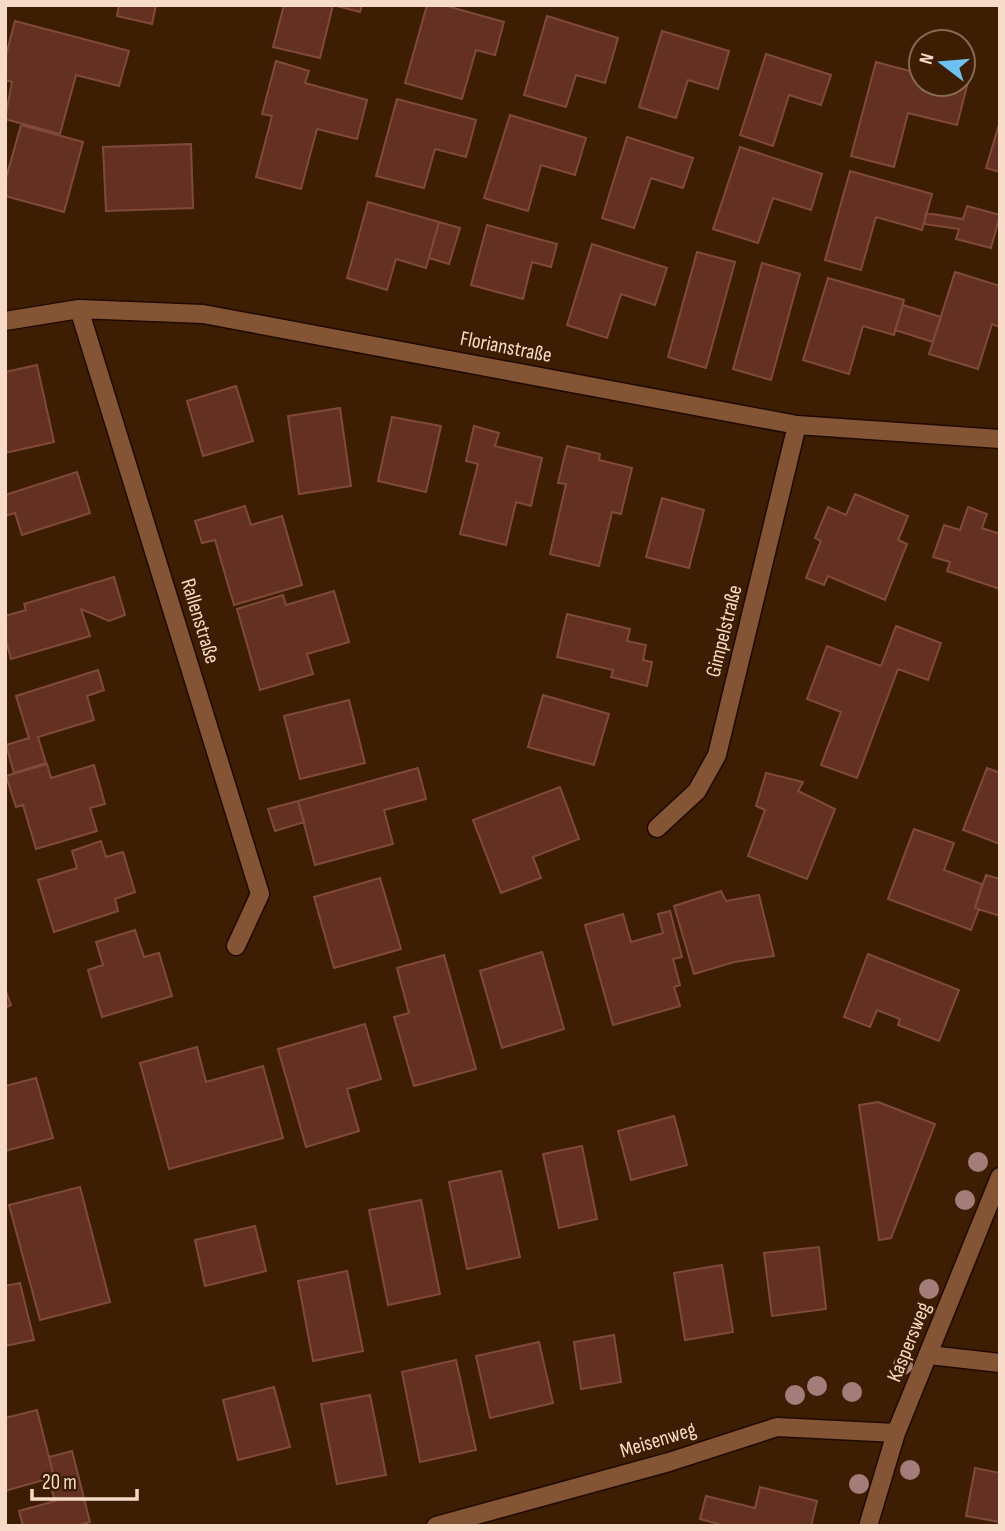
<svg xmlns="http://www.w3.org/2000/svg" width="1005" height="1531" font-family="'Sofia Sans Condensed',sans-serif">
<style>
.building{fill:#633022;stroke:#804a3b;stroke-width:2}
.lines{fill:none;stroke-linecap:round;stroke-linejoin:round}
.street-casing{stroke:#1f0900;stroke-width:21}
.street{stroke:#835534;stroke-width:18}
.tree{fill:#a47c79}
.labels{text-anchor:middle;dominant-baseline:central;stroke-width:5;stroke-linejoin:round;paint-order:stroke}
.street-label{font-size:21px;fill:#f6dbc9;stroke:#3d1e03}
</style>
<rect width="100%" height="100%" fill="#3d1e03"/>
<path class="building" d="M 119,5 L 156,5 L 152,24 L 117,16 Z
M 284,5 L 362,5 L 360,12 L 333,5 L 320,58 L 273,47 Z
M 427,5 L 443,5 L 504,22 L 495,55 L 476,50 L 462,99 L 405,83 Z
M 547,16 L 618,38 L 605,83 L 576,75 L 566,107 L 524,95 Z
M 15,21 L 129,51 L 119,86 L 76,75 L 60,134 L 5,119 L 12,82 L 5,80 L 5,59 Z
M 662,31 L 729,51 L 718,89 L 688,80 L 676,118 L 639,107 Z
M 766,54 L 831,75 L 821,105 L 789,95 L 773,146 L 740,135 Z
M 276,61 L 309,71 L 305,83 L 367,100 L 357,139 L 317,129 L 301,189 L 256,177 L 272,116 L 262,114 Z
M 876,62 L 921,74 L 921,84 L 967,86 L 957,125 L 908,113 L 894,167 L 851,156 Z
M 397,99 L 476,120 L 466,157 L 435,149 L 424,188 L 376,176 Z
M 510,115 L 586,138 L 575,175 L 541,165 L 528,211 L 484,198 Z
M 1000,121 L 1000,172 L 986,168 Z
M 21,125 L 83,142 L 64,212 L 5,196 L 5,182 Z
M 627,137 L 693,158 L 683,188 L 651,178 L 634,228 L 602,218 Z
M 191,144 L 193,208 L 106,211 L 103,147 Z
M 740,147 L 822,174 L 811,210 L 773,198 L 758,243 L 713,229 Z
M 850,171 L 932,194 L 922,230 L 876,217 L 861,270 L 825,260 Z
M 368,202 L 439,222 L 426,268 L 396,259 L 387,290 L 347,278 Z
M 967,206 L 1000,215 L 991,248 L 956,239 L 959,229 L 924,224 L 926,213 L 963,219 Z
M 439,222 L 460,228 L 449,264 L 429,258 Z
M 487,225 L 557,244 L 551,267 L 532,262 L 523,299 L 471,285 Z
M 592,244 L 667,268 L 655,305 L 621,294 L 607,338 L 567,325 Z
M 697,252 L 735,262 L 706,368 L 668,357 Z
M 762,263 L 800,274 L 771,380 L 733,369 Z
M 955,272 L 1000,286 L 1000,327 L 992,324 L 978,369 L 929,354 Z
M 828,278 L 904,300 L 894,335 L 863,326 L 849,374 L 803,360 Z
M 903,305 L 941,317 L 933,342 L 895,330 Z
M 37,365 L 54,442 L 5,453 L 5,372 Z
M 236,386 L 253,441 L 203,456 L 187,401 Z
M 340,408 L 351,486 L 299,494 L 288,416 Z
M 392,417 L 441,426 L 426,492 L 378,481 Z
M 474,426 L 499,433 L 495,446 L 542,458 L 531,506 L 516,502 L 506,545 L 460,534 L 478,464 L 466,461 Z
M 567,446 L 600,454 L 599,460 L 632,468 L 621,514 L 612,512 L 599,566 L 550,554 L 566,484 L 558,483 Z
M 77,472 L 90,513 L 22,535 L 15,513 L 5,516 L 5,495 Z
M 855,494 L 908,516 L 898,540 L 907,544 L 885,600 L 828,576 L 824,585 L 806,578 L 821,541 L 815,538 L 828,507 L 846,515 Z
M 662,498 L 704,510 L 689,568 L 646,557 Z
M 245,506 L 251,525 L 282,516 L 302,585 L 234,605 L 215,540 L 202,543 L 195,521 Z
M 968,507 L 987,514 L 982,528 L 1000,534 L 1000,589 L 947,571 L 950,562 L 933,557 L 944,525 L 960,530 Z
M 114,577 L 125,615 L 109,621 L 81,609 L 90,636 L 11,659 L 5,637 L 5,616 L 26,610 L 24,604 Z
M 334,591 L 349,642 L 307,654 L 313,674 L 260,690 L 237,609 L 283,595 L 286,605 Z
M 567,614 L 630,629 L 627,641 L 646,645 L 643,660 L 652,662 L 647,686 L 611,677 L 613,670 L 557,657 Z
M 896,626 L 941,643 L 928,680 L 898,669 L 857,778 L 821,765 L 841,712 L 807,699 L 827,646 L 881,666 Z
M 98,670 L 104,690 L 87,696 L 94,720 L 38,737 L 46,763 L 14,773 L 6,745 L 29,738 L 16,696 Z
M 543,695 L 609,714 L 594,765 L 528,747 Z
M 349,700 L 365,763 L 300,779 L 284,716 Z
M 47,764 L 51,778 L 94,765 L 105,804 L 90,808 L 97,831 L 36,849 L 23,805 L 16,807 L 6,776 Z
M 418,768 L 426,799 L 384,810 L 393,844 L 315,865 L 298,801 Z
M 987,768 L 1000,773 L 1000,844 L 963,830 Z
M 766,773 L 803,782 L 798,791 L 835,809 L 807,879 L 748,856 L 765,810 L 756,806 Z
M 560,787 L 579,839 L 533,857 L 541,878 L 501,893 L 473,820 Z
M 298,801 L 304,822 L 275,831 L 268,809 Z
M 914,829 L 954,843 L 944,870 L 982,884 L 975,908 L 979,909 L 971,930 L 888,899 Z
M 101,841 L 106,857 L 123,852 L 135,892 L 115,899 L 118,911 L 54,932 L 38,880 L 77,868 L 72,851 Z
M 986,875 L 1000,879 L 1000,916 L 975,908 Z
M 380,878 L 401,949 L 334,968 L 314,897 Z
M 721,891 L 726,901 L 759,895 L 774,956 L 734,962 L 694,974 L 674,906 Z
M 670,911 L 682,957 L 673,959 L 680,985 L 674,987 L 680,1006 L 613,1025 L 585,925 L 623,914 L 631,942 L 663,933 L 658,914 Z
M 135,930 L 144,957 L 159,953 L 172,996 L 102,1017 L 88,970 L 103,965 L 96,942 Z
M 542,952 L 564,1029 L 502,1048 L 480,971 Z
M 868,954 L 959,990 L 939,1041 L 898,1025 L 900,1019 L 877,1010 L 870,1027 L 844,1017 Z
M 444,955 L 476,1069 L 414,1086 L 394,1017 L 409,1013 L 397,968 Z
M 5,989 L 11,1005 L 5,1008 Z
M 365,1024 L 381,1079 L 347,1089 L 359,1131 L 306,1147 L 278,1049 Z
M 197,1047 L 206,1082 L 263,1066 L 283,1138 L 169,1169 L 140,1063 Z
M 36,1078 L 53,1138 L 5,1151 L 5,1086 Z
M 878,1102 L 935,1124 L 891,1238 L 879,1240 L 859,1105 Z
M 674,1116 L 687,1165 L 631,1180 L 618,1131 Z
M 582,1146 L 597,1219 L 559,1228 L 543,1154 Z
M 501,1171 L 520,1257 L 467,1269 L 449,1182 Z
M 80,1187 L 110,1302 L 40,1320 L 9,1205 Z
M 421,1200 L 440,1294 L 388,1305 L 369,1210 Z
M 255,1226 L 266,1271 L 205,1286 L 195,1240 Z
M 819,1247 L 826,1309 L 772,1316 L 764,1253 Z
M 722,1265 L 733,1332 L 685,1340 L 674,1273 Z
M 347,1271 L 363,1351 L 313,1361 L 298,1281 Z
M 20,1283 L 34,1340 L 5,1346 L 5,1286 Z
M 614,1335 L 621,1382 L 581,1389 L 574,1342 Z
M 539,1342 L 553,1403 L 490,1418 L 476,1356 Z
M 456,1360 L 476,1450 L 420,1462 L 402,1372 Z
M 274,1387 L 290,1447 L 238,1460 L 223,1400 Z
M 370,1395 L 386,1475 L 337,1484 L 321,1404 Z
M 37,1410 L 54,1477 L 5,1491 L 5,1418 Z
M 72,1451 L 90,1522 L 76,1526 L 23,1526 L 19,1511 L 55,1501 L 49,1480 L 54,1477 L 49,1457 Z
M 975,1468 L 1000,1473 L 1000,1522 L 966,1516 Z
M 760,1487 L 817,1501 L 811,1526 L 726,1526 L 700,1519 L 706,1496 L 755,1508 Z"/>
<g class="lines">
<g class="street-casing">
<path id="street" d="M 79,309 L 260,894 L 236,946
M 5,321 L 79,309 L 203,314 L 797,425 L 1000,439
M 657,828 L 697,791 L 717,755 L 797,425
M 929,1355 L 1000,1363
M 436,1526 L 669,1462 L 777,1427 L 896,1433
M 868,1526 L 896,1433 L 1000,1177"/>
</g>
<use href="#street" class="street"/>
</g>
<g class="tree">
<circle cx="978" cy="1162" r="10"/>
<circle cx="965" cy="1200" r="10"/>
<circle cx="929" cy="1289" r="10"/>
<circle cx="903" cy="1365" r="10"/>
<circle cx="817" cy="1386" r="10"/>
<circle cx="852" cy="1392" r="10"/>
<circle cx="795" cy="1395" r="10"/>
<circle cx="910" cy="1470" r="10"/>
<circle cx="859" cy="1484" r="10"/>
</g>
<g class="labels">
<g class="street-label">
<text transform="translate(506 347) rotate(11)">Florianstraße</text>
<text transform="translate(200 621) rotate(73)">Rallenstraße</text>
<text transform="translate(724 631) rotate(-76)">Gimpelstraße</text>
<text transform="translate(909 1342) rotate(-68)">Kaspersweg</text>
<text transform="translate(658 1440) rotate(-17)">Meisenweg</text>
</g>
</g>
<rect width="1005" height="1531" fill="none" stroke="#f6dbc9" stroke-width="14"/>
<g transform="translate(942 63) rotate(286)"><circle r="33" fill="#3d1e03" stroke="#876a52" stroke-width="2"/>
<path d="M0-5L12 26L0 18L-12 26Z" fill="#6ec2f3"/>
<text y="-10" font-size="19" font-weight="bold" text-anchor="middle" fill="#f6dbc9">N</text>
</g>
<path d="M32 1489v10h105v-10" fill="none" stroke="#f6dbc9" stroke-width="3.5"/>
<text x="42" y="1489" font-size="21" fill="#f6dbc9" stroke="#3d1e03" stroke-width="5" paint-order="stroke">20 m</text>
</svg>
